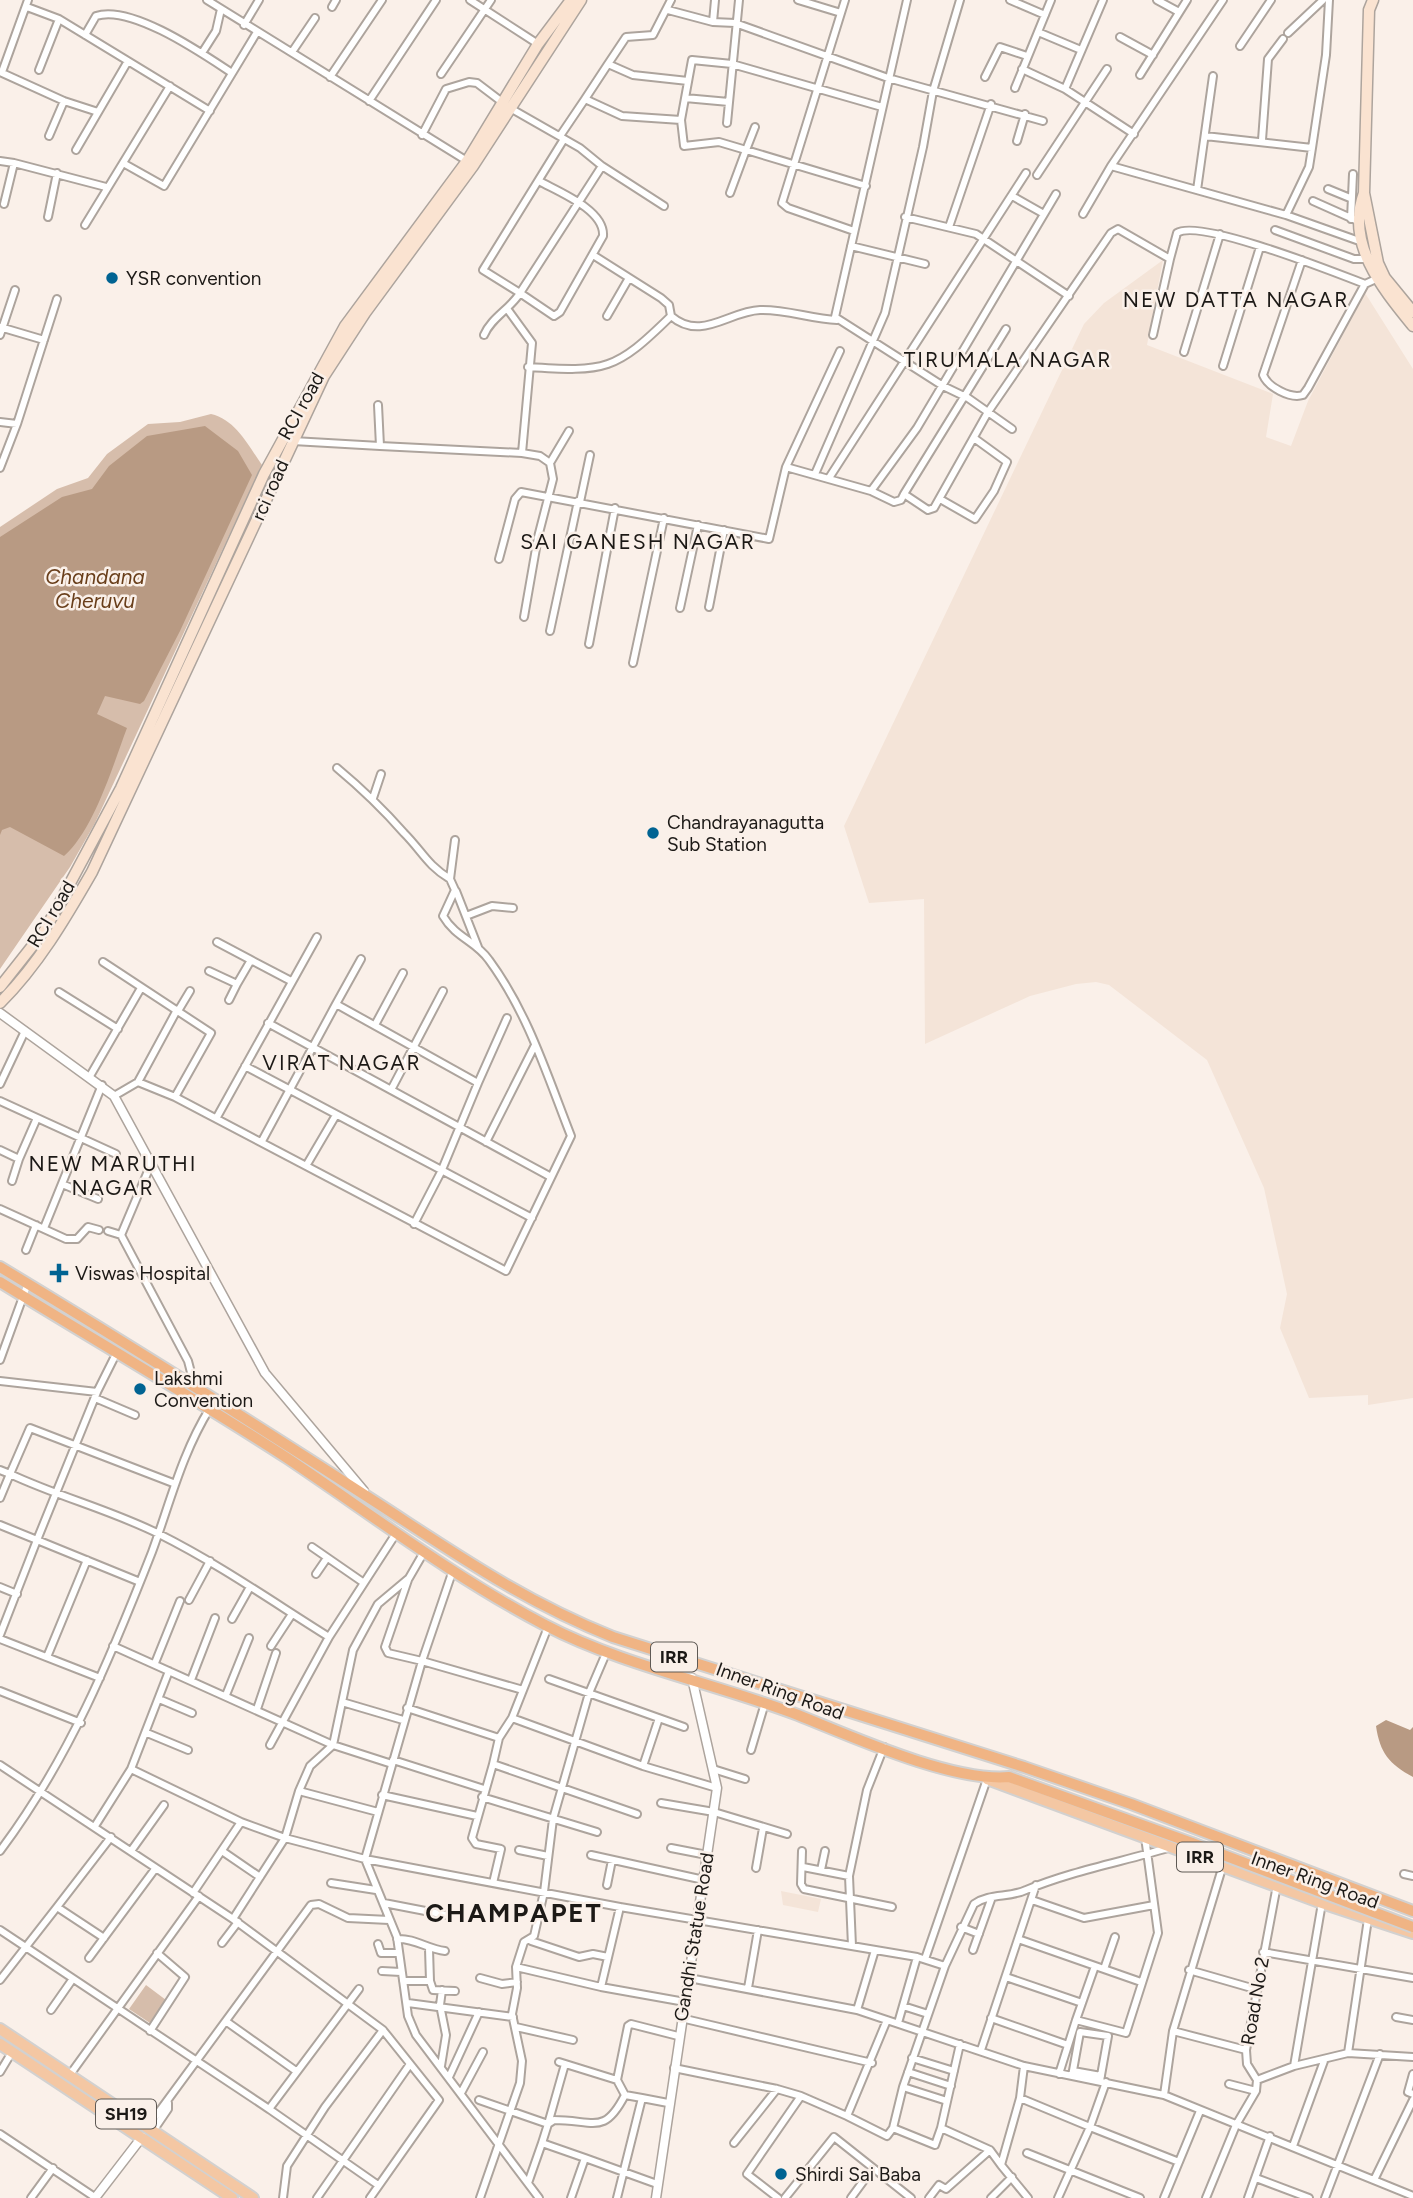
<svg xmlns="http://www.w3.org/2000/svg" width="1413" height="2198" font-family="Figtree,sans-serif">
<style>
.built{fill:#f4e4d8}
.green{fill:#d6bdab}
.water{fill:#b89a83}
.lines{fill:none;stroke-linecap:round;stroke-linejoin:round}
.minor-casing{stroke:#ada49d;stroke-width:10}
.tertiary-casing{stroke:#ada49d;stroke-width:11}
.secondary-casing{stroke:#ada49d;stroke-width:13}
.primary-casing{stroke:#d2d1d0;stroke-width:14}
.trunk-casing{stroke:#d2d1d0;stroke-width:14}
.minor{stroke:#fff;stroke-width:6}
.tertiary{stroke:#fff;stroke-width:8}
.secondary{stroke:#fae3d1;stroke-width:10}
.primary{stroke:#f4c7a3;stroke-width:10}
.trunk{stroke:#f0b484;stroke-width:10}
.trunk-bridge-casing{stroke:#d2d1d0;stroke-width:14;stroke-linecap:butt}
.trunk-bridge{stroke:#f0b484;stroke-width:10}
.poi-dot{fill:#006392;stroke:#faf0e9;stroke-width:2.5}
.labels{text-anchor:middle;dominant-baseline:central;stroke-width:5;stroke-linejoin:round;paint-order:stroke}
.shield{fill:#faf0e9;stroke:#5f5a55;stroke-width:2}
.shield-label{font-size:18px;font-weight:bold;fill:#1c1916}
.poi-label{font-size:19px;fill:#1c1916;stroke:#faf0e9;text-anchor:start}
.street-label{font-size:19px;fill:#1c1916;stroke:#faf0e9}
.neighbourhood-label{font-size:21px;letter-spacing:2px;fill:#1c1916;stroke:#faf0e9}
.water-label{font-size:21px;font-style:italic;fill:#693e1a;stroke:#faf0e9}
.district-label{font-size:26px;font-weight:bold;letter-spacing:2px;fill:#1c1916;stroke:#faf0e9}
</style>
<rect width="100%" height="100%" fill="#faf0e9"/>
<path class="built" d="M 1163,260 L 1147,345 L 1273,394 L 1266,437 L 1291,446 L 1308,401 L 1365,293 L 1413,369 L 1413,1398 L 1368,1405 L 1368,1395 L 1309,1398 L 1280,1328 L 1287,1294 L 1264,1188 L 1207,1060 L 1109,985 L 1096,982 L 1076,984 L 1030,996 L 925,1044 L 924,899 L 869,903 L 844,826 L 1084,324 L 1104,303 Z
M 781,1891 L 821,1899 L 818,1912 L 783,1905 Z"/>
<path class="green" d="M 211,414 C 236,420 248,445 262,465 L 95,823 L 70,867 L 0,969 L 0,527 L 57,489 L 88,478 L 107,454 L 148,424 L 180,422 Z
M 146,1985 L 166,2000 L 150,2023 L 129,2009 Z"/>
<path class="water" d="M 205,426 L 238,451 L 252,475 L 180,631 L 144,701 L 140,704 L 105,696 L 97,714 L 127,728 C 113,765 94,830 64,856 L 10,827 L 2,830 L 0,835 L 0,537 L 62,497 L 92,489 L 109,466 L 147,436 Z
M 1386,1720 L 1410,1730 L 1413,1727 L 1413,1777 C 1389,1764 1380,1753 1376,1726 Z"/>
<g class="lines">
<g class="minor-casing">
<path id="minor" d="M 207,0 L 467,161
M 470,0 L 538,44
M 798,0 L 841,13
M 845,0 L 782,203 L 788,208 L 854,231
M 907,0 L 835,317 L 943,386 L 968,398 L 1012,429
M 1010,0 L 1045,15
M 1157,0 L 1179,12
M 27,7 L 59,19 L 210,111
M 332,7 L 336,0
M 668,10 L 713,22 L 735,23 L 888,78 L 1043,121
M 713,22 L 715,0
M 244,25 L 259,0
M 1038,32 L 1081,50
M 1288,33 L 1323,0
M 85,35 L 96,16 C 131,4 203,54 232,73
M 1120,37 L 1153,55
M 1240,46 L 1271,0
M 292,52 L 315,18
M 202,53 L 216,31 L 221,9
M 608,64 L 626,37 L 653,35 L 671,0
M 1022,69 L 1065,89 L 1134,134
M 39,70 L 59,19
M 0,72 L 64,101 L 98,112
M 2,72 L 28,0
M 441,74 L 491,0
M 1140,75 L 1187,0
M 330,77 L 382,0
M 985,77 L 1000,47 L 1027,56
M 1015,88 L 1051,0
M 1065,89 L 1103,0
M 685,98 L 729,102
M 585,99 L 608,64 L 633,75 L 688,81
M 369,101 L 436,0
M 727,123 L 739,0
M 755,127 L 746,150 L 719,142 L 684,146 L 681,120 L 692,60 L 732,64 L 882,107
M 422,135 L 446,89 L 469,82 L 477,83 L 510,108 L 580,148 L 602,166 L 520,293 L 554,316 L 560,312 L 603,236 C 605,210 559,192 539,181
M 49,136 L 64,101
M 560,136 L 585,99 L 622,116 L 681,120
M 1205,136 L 1312,148 L 1326,55 L 1329,0
M 1262,140 L 1268,59 L 1283,39
M 1017,141 L 1025,114
M 76,150 L 128,61
M 0,161 L 14,163
M 123,163 L 164,186 L 257,32
M 602,166 L 664,206
M 1111,166 L 1286,215 L 1362,242
M 1037,175 L 1107,69
M 1328,189 L 1350,198
M 1197,190 L 1213,76
M 730,193 L 746,150 L 866,186
M 1012,196 L 1044,214
M 1313,201 L 1360,222
M 4,204 L 14,163 L 106,187
M 1083,214 L 1111,166 L 1223,0
M 1286,215 L 1309,167 L 1312,148
M 48,217 L 57,173
M 905,217 L 976,234 L 1069,296
M 1351,219 L 1353,174
M 85,225 L 170,86
M 949,227 L 991,104
M 1275,230 L 1354,259 L 1367,259
M 851,246 L 925,264
M 1302,260 L 1263,375 C 1268,387 1290,399 1303,395 L 1308,388 L 1365,284
M 508,310 L 532,343 L 522,453
M 607,316 L 629,278
M 671,316 C 701,342 729,311 760,310 C 786,309 811,319 837,320
M 0,327 L 44,340
M 0,335 L 15,290
M 484,335 C 491,318 510,309 520,293 L 483,270 L 564,139
M 1153,335 L 1170,259
M 1184,352 L 1220,234
M 1223,366 L 1260,247
M 528,367 C 606,372 615,371 671,316 L 669,305 L 661,298 L 593,255
M 0,422 L 17,424 L 57,299
M 293,441 L 380,446 L 378,405
M 380,446 L 522,453 L 540,456 L 550,463 L 553,479 L 538,537 L 524,617
M 550,463 L 569,431
M 786,467 L 871,491 L 894,502 L 901,500 L 904,494 L 928,510 L 934,508 L 988,412 L 1111,233 L 1118,229 L 1170,259 L 1177,233 C 1199,218 1336,273 1365,284 L 1376,279
M 0,468 L 17,424
M 815,474 L 885,313 L 923,147 L 933,91 L 960,0
M 829,478 L 1026,173
M 871,491 L 917,428 L 1056,194
M 904,494 L 1006,329
M 940,499 L 975,519 L 994,491 L 1007,462 L 974,438
M 580,502 L 590,455
M 499,559 L 515,499 L 521,492 L 769,539 L 786,467 L 840,351
M 709,607 L 724,530
M 680,608 L 698,525
M 550,631 L 578,501
M 589,644 L 615,508
M 633,663 L 664,518
M 337,768 C 361,788 383,809 404,833 C 422,851 427,865 450,879
M 373,798 L 381,774
M 456,891 L 478,947
M 466,916 L 492,906 L 513,908
M 217,942 L 251,960
M 361,959 L 336,1004 L 478,1083 L 441,1172 L 414,1224
M 103,962 L 211,1033 L 175,1097
M 209,971 L 237,984 L 251,960 L 291,981
M 59,992 L 118,1029
M 229,1000 L 237,984
M 178,1011 L 190,991
M 268,1023 L 551,1177
M 375,1025 L 403,973
M 245,1066 L 532,1218
M 90,1076 L 141,988
M 138,1082 L 177,1010
M 478,1083 L 507,1018
M 0,1084 L 25,1031
M 391,1090 L 443,991
M 114,1096 L 138,1082 L 175,1097 L 506,1271 L 571,1136 C 547,1075 528,1013 489,960 C 476,941 456,938 443,916 L 455,890 L 450,879 L 455,840
M 0,1101 L 116,1154
M 217,1117 L 317,937
M 262,1141 L 336,1004
M 486,1142 L 535,1045
M 0,1150 L 19,1159 L 37,1118
M 151,1164 L 121,1235 L 188,1361 L 194,1384
M 306,1166 L 336,1115
M 12,1181 L 19,1159
M 62,1184 L 98,1199
M 0,1209 L 66,1239 L 77,1239 L 88,1227 L 99,1230
M 44,1228 L 102,1085
M 108,1231 L 121,1235
M 26,1250 L 36,1225
M 0,1360 L 28,1283
M 0,1381 L 97,1392 L 117,1352
M 97,1392 L 37,1540 L 140,1582
M 95,1398 L 135,1415
M 0,1470 L 10,1474 L 0,1498
M 173,1483 L 30,1428 L 10,1474 C 59,1497 111,1510 159,1534 C 219,1564 273,1602 329,1637
M 0,1525 L 37,1540 L 0,1635
M 312,1547 L 364,1583
M 316,1574 L 327,1558
M 408,1580 L 385,1647 L 388,1653 L 422,1661 L 453,1570
M 0,1587 L 17,1594
M 189,1600 L 210,1561
M 232,1619 L 250,1587
M 0,1639 L 100,1678
M 113,1646 L 333,1745 L 392,1764
M 271,1646 L 292,1614
M 47,1657 L 87,1560
M 155,1663 L 180,1601
M 549,1679 L 684,1727
M 191,1680 L 215,1618
M 0,1691 L 81,1723
M 226,1695 L 249,1638
M 159,1699 L 192,1713
M 342,1702 L 403,1720
M 407,1708 L 499,1738
M 257,1709 L 276,1653
M 512,1718 L 643,1766 L 717,1788
M 147,1733 L 188,1750
M 270,1745 L 329,1637 L 397,1532
M 751,1750 L 765,1703
M 393,1760 L 484,1789
M 493,1764 L 499,1738 L 512,1718 L 548,1627
M 0,1765 L 233,1919
M 643,1766 L 659,1718
M 131,1769 L 169,1671
M 713,1769 L 745,1779
M 299,1791 L 310,1766 L 333,1745 L 353,1650 L 378,1604 L 409,1578 L 424,1552
M 382,1795 L 477,1816
M 482,1797 L 597,1832
M 661,1803 L 714,1812 L 787,1834
M 95,1826 L 131,1769 L 241,1822
M 671,1848 L 707,1855
M 519,1850 L 548,1856
M 0,1851 C 69,1759 110,1659 152,1552 C 170,1503 182,1453 210,1408
M 131,1851 L 164,1805
M 222,1851 L 260,1877
M 802,1851 L 801,1884 L 804,1889 L 892,1907
M 591,1855 L 704,1880
M 803,1867 L 849,1876
M 756,1868 L 763,1828
M 821,1870 L 825,1851
M 1404,1874 L 1413,1876
M 331,1883 L 376,1890
M 493,1883 L 501,1849 L 476,1844 L 472,1838 L 493,1764 L 637,1814
M 607,1885 L 612,1860
M 1277,1885 L 1246,2050 L 1247,2064 L 1257,2080 L 1294,2066 L 1348,2053 L 1413,2057
M 193,1893 L 241,1822 L 285,1838 L 299,1791 L 378,1812
M 1032,1900 L 1084,1918 L 1154,1905
M 384,1903 L 446,1915
M 57,1907 L 111,1837
M 620,1907 L 601,1987 L 685,2002
M 961,1927 L 979,1934
M 0,1930 L 269,2109
M 397,1939 C 415,1938 427,1949 445,1951
M 1018,1939 L 1036,1885
M 531,1941 L 579,1957 L 593,1954 L 608,1957
M 222,1943 L 238,1922
M 378,1944 L 381,1953 L 399,1953
M 852,1946 L 849,1876 L 867,1790 L 884,1747
M 429,1949 L 430,1981
M 973,1950 L 992,1897
M 1263,1952 L 1413,1978
M 89,1958 L 155,1869
M 925,1959 L 987,1779
M 516,1967 L 601,1987
M 1104,1969 L 1115,1937
M 1189,1970 L 1255,1989
M 382,1971 L 401,1972
M 1006,1977 L 1082,2003
M 480,1978 L 502,1984 L 517,1982
M 689,1978 L 857,2010 L 1024,2066 L 1164,2095 L 1413,2196
M 0,1980 L 57,1907 L 104,1938
M 403,1981 L 430,1981 L 433,1990 L 455,1991
M 748,1988 L 758,1930
M 359,1989 L 269,2109 L 378,2185
M 408,2003 L 513,2017
M 903,2006 L 928,2014
M 51,2010 L 72,1980
M 857,2010 L 875,1950
M 1396,2017 L 1413,2020
M 681,2018 L 872,2063
M 991,2018 L 1068,2045
M 887,2020 L 847,2116 L 887,2136 L 893,2128 L 935,2145 L 941,2128
M 1076,2020 L 1095,1966
M 227,2022 L 296,2071
M 898,2023 L 917,1957
M 516,2027 L 573,2040
M 150,2031 L 185,1977 L 157,1953
M 1173,2031 L 1246,2050
M 960,2044 L 941,2128 L 990,2150 L 1001,2165
M 981,2050 L 1018,1939 L 1141,1982
M 1348,2053 L 1368,1919
M 912,2058 L 954,2071
M 559,2062 L 617,2080 L 625,2095
M 441,2066 L 446,2035 L 440,2005 L 442,1990
M 1294,2066 L 1322,1903
M 674,2068 L 777,2089 L 801,2096 L 847,2116
M 1073,2071 L 1101,2076
M 0,2072 L 12,2052
M 908,2072 L 951,2086
M 1059,2074 L 1076,2020 L 1126,2033 L 1158,1933 L 1145,1837
M 1413,2074 L 1408,2092 L 1413,2094
M 69,2076 L 199,1896
M 1072,2076 L 1080,2032 L 1108,2036 L 1100,2081
M 449,2077 L 479,2012
M 617,2080 L 628,2026 L 631,2024 L 678,2036
M 1229,2084 L 1256,2091
M 903,2087 L 947,2101
M 461,2093 L 483,2052
M 1164,2095 L 1173,2031 L 1223,1865
M 1020,2098 L 1024,2066
M 479,2100 L 548,2124 L 542,2143
M 548,2124 L 554,2120 C 594,2120 604,2136 625,2095 L 642,2098
M 548,2124 L 565,2064
M 147,2128 L 311,1905 L 319,1904 L 348,1918 L 389,1920
M 893,2128 L 903,2087 L 945,1966 L 974,1904 C 990,1893 1009,1898 1026,1890 C 1072,1871 1121,1862 1168,1848
M 153,2131 L 168,2109 L 168,2103
M 0,2134 L 96,2198
M 734,2143 L 777,2089
M 1293,2146 L 1324,2061
M 1027,2153 L 1140,2198
M 1256,2178 L 1309,2198
M 1374,2180 L 1413,2100
M 528,2183 L 542,2143 L 585,2158
M 31,2198 L 53,2168
M 283,2198 L 287,2166 L 325,2107 L 383,2030
M 317,2198 L 410,2064
M 370,2198 L 439,2100 L 383,2030 L 233,1919 L 285,1838 L 365,1859 L 422,1661 L 523,1690
M 480,2198 L 520,2083 L 522,2061 L 512,2014 L 517,1988 L 516,1967 L 524,1942 L 534,1936 L 544,1892 L 553,1819 L 589,1693 L 607,1651
M 539,2198 L 416,2035 L 408,2016 L 397,1937 L 365,1859 L 620,1907 L 917,1957 L 945,1966
M 571,2198 L 585,2158 L 657,2184
M 617,2198 L 642,2098 L 668,2103
M 778,2198 L 747,2174 L 801,2096
M 785,2198 L 834,2137 L 911,2198
M 851,2198 L 873,2168
M 929,2198 L 939,2185 L 946,2189 L 990,2150
M 991,2198 L 1012,2177
M 1028,2198 L 1001,2165 L 1020,2098 L 1090,2127 L 1106,2082
M 1058,2198 L 1090,2127 L 1179,2162
M 1164,2198 L 1200,2111
M 1206,2198 L 1236,2125 L 1256,2091 L 1257,2080
M 1248,2198 L 1270,2136
M 1325,2198 L 1380,2054"/>
</g>
<g class="tertiary-casing">
<path id="tertiary" d="M 0,1013 L 114,1096 L 265,1373 L 364,1491
M 95,2198 L 142,2137
M 656,2198 L 717,1788 L 692,1678"/>
</g>
<g class="secondary-casing">
<path id="secondary" d="M 1373,0 L 1369,10 L 1364,193 C 1345,244 1383,289 1413,326
M 1364,193 L 1378,263 L 1385,278 L 1413,312
M 0,987 L 45,930 L 121,788 L 264,474 L 345,326 L 467,161 L 538,44 L 571,0
M 0,1003 C 38,965 65,919 92,872 L 324,376 L 365,313 L 473,166 L 581,0"/>
</g>
<g class="primary-casing">
<path id="primary" d="M 987,1779 L 1322,1903 L 1413,1933
M 0,2029 L 253,2198
M 0,2044 L 232,2198"/>
</g>
<g class="trunk-casing">
<path id="trunk" d="M 0,1267 C 126,1343 250,1421 374,1501 C 456,1554 521,1600 613,1637 L 1024,1767 L 1131,1804 L 1413,1911
M 0,1282 C 96,1341 193,1397 287,1458 C 372,1515 455,1578 545,1625 C 621,1665 717,1684 798,1715 C 853,1737 952,1782 1009,1777 L 1192,1843"/>
</g>
<use href="#minor" class="minor"/>
<use href="#tertiary" class="tertiary"/>
<use href="#secondary" class="secondary"/>
<use href="#primary" class="primary"/>
<use href="#trunk" class="trunk"/>
<g class="trunk-bridge-casing">
<path id="trunk-bridge" d="M 1192,1843 L 1413,1927"/>
</g>
<use href="#trunk-bridge" class="trunk-bridge"/>
</g>
<g class="poi-dot">
<circle cx="112" cy="278" r="7"/>
<circle cx="653" cy="833" r="7"/>
<path d="M55.5 1262.5h7v7h7v7h-7v7h-7v-7h-7v-7h7z"/>
<circle cx="140" cy="1389" r="7"/>
<circle cx="781" cy="2174" r="7"/>
</g>
<g class="labels">
<g class="shield">
<rect x="651" y="1642.5" width="46" height="29" rx="5"/>
<rect x="1177" y="1842.5" width="46" height="29" rx="5"/>
<rect x="96" y="2099.5" width="60" height="29" rx="5"/>
</g>
<g class="shield-label">
<text x="674" y="1657">IRR</text>
<text x="1200" y="1857">IRR</text>
<text x="126" y="2114">SH19</text>
</g>
<g class="poi-label">
<text x="126" y="278">YSR convention</text>
<text x="667" y="822">Chandrayanagutta<tspan x="667" dy="22">Sub Station</tspan></text>
<text x="75" y="1273">Viswas Hospital</text>
<text x="154" y="1378">Lakshmi<tspan x="154" dy="22">Convention</tspan></text>
<text x="795" y="2174">Shirdi Sai Baba</text>
</g>
<g class="street-label">
<text transform="translate(301 406) rotate(-61)">RCI road</text>
<text transform="translate(270 490) rotate(-66)">rci road</text>
<text transform="translate(51 914) rotate(-59)">RCI road</text>
<text transform="translate(780 1691) rotate(20)">Inner Ring Road</text>
<text transform="translate(1315 1880) rotate(20)">Inner Ring Road</text>
<text transform="translate(694 1937) rotate(-81)">Gandhi Statue Road</text>
<text transform="translate(1255 2001) rotate(-80)">Road No 2</text>
</g>
<g class="neighbourhood-label">
<text x="1236" y="299">NEW DATTA NAGAR</text>
<text x="1008" y="359">TIRUMALA NAGAR</text>
<text x="638" y="541">SAI GANESH NAGAR</text>
<text x="342" y="1062">VIRAT NAGAR</text>
<text x="113" y="1163">NEW MARUTHI<tspan x="113" dy="24">NAGAR</tspan></text>
</g>
<g class="water-label">
<text x="95" y="576">Chandana<tspan x="95" dy="24">Cheruvu</tspan></text>
</g>
<g class="district-label">
<text x="514" y="1913">CHAMPAPET</text>
</g>
</g>
</svg>
